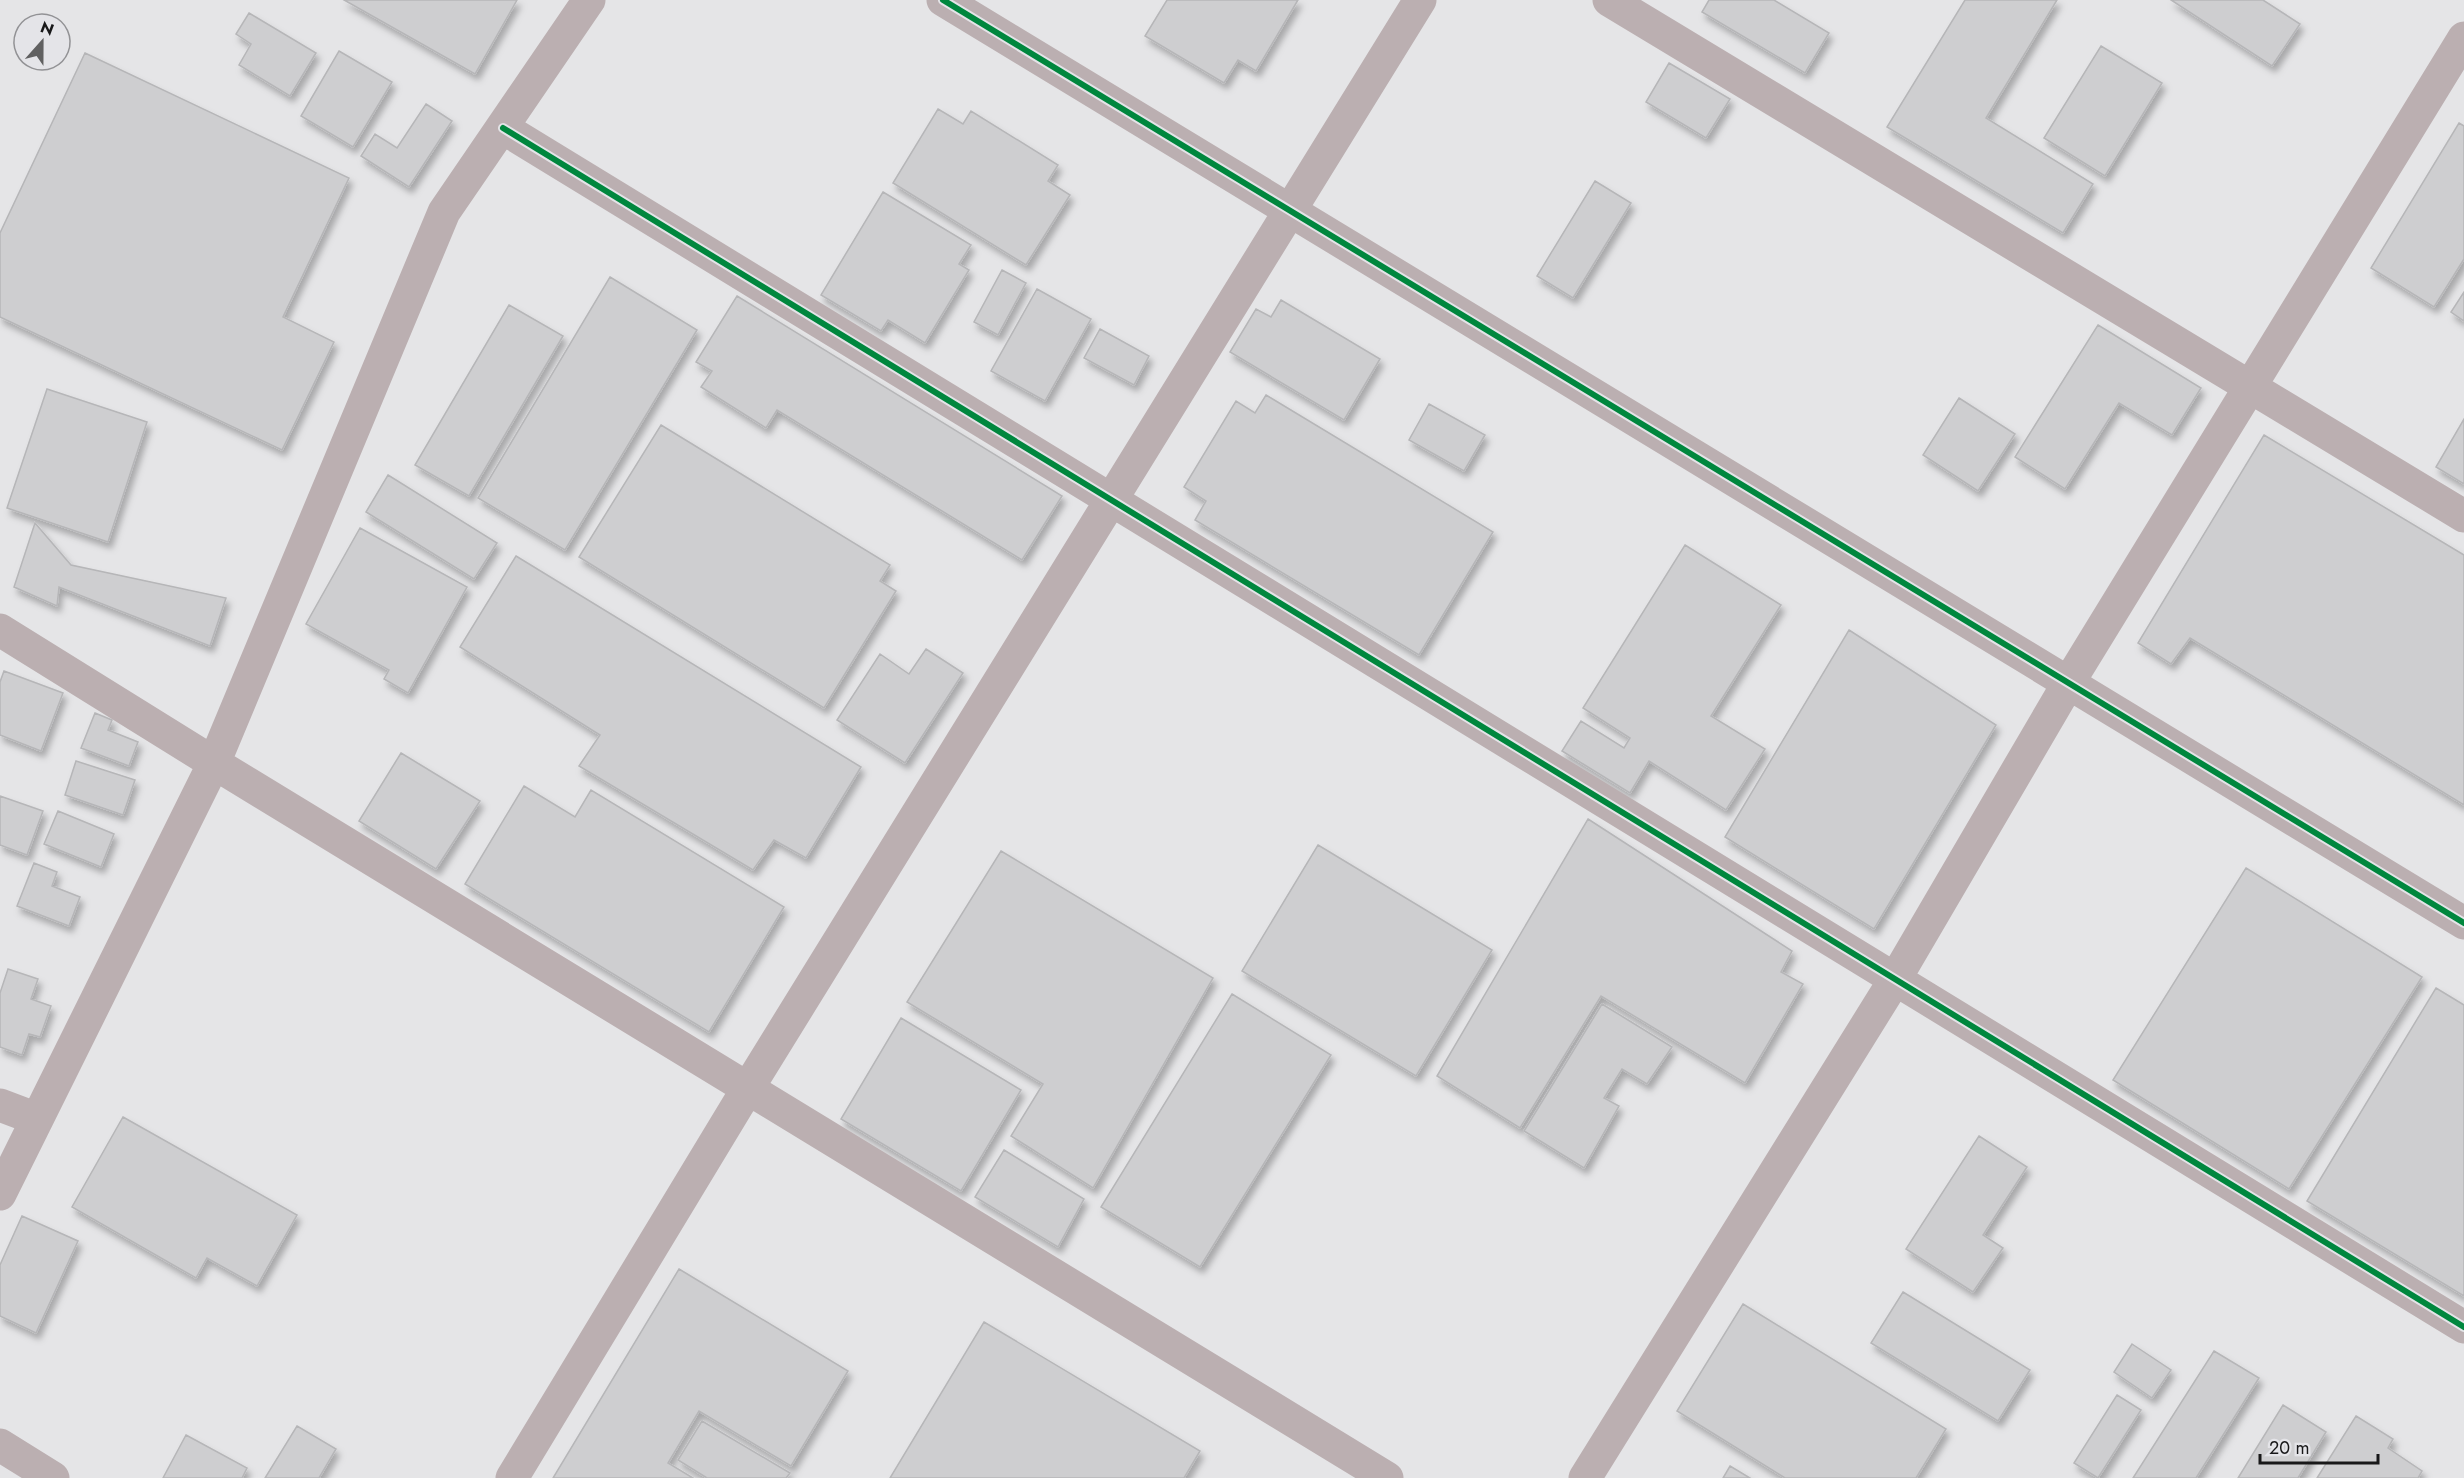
<svg xmlns="http://www.w3.org/2000/svg" width="2464" height="1478" font-family="Jost,sans-serif">
<style>
.building{fill:#ceced0;stroke:#b6b6b8;stroke-width:1.5;filter:url(#shadow)}
.lines{fill:none;stroke-linecap:round;stroke-linejoin:round}
.minor{stroke:#bbafb1;stroke-width:33}
.cycleway-casing{stroke:#e4e4e8;stroke-width:10}
.cycleway{stroke:#00873e;stroke-width:6}
</style>
<defs>
<filter id="shadow"><feDropShadow dx="3.5" dy="6" stdDeviation="3" flood-color="#0004"/></filter>
</defs>
<rect width="100%" height="100%" fill="#e5e5e7"/>
<path class="building" d="M 344,0 L 517,0 L 475,74 Z
M 1167,0 L 1298,0 L 1256,71 L 1238,60 L 1224,83 L 1145,36 Z
M 1709,0 L 1774,0 L 1829,33 L 1805,73 L 1702,12 Z
M 1965,0 L 2057,0 L 1986,118 L 2093,184 L 2063,233 L 1887,127 Z
M 2171,0 L 2263,0 L 2300,24 L 2272,66 Z
M 249,13 L 316,53 L 290,96 L 239,65 L 251,44 L 236,34 Z
M 2101,46 L 2162,83 L 2105,176 L 2044,138 Z
M 339,51 L 392,82 L 353,147 L 301,116 Z
M 85,53 L 349,178 L 283,317 L 334,342 L 282,450 L 0,317 L 0,233 Z
M 1669,63 L 1730,99 L 1706,138 L 1646,102 Z
M 426,104 L 452,121 L 409,187 L 361,156 L 375,134 L 397,148 Z
M 938,109 L 963,124 L 971,111 L 1058,165 L 1048,181 L 1070,195 L 1026,265 L 893,183 Z
M 2459,123 L 2464,126 L 2464,259 L 2434,307 L 2371,268 Z
M 1595,181 L 1631,203 L 1573,298 L 1537,276 Z
M 883,192 L 971,245 L 959,264 L 969,270 L 925,343 L 888,320 L 881,331 L 821,295 Z
M 1002,270 L 1026,283 L 998,335 L 974,322 Z
M 610,277 L 697,330 L 565,550 L 478,498 Z
M 1037,289 L 1091,319 L 1045,401 L 991,371 Z
M 2464,292 L 2464,321 L 2451,312 Z
M 737,296 L 1062,496 L 1022,560 L 777,410 L 766,428 L 701,387 L 712,371 L 696,362 Z
M 1281,300 L 1380,359 L 1344,420 L 1230,352 L 1256,309 L 1271,317 Z
M 509,305 L 563,336 L 469,496 L 415,465 Z
M 2098,325 L 2201,388 L 2172,435 L 2119,403 L 2065,489 L 2015,457 Z
M 1100,329 L 1149,356 L 1134,385 L 1084,358 Z
M 47,389 L 147,422 L 108,542 L 7,508 Z
M 1266,395 L 1493,532 L 1419,655 L 1195,520 L 1206,501 L 1184,487 L 1236,401 L 1255,413 Z
M 1959,398 L 2015,434 L 1978,491 L 1923,455 Z
M 1429,404 L 1485,435 L 1464,471 L 1409,440 Z
M 2464,419 L 2464,484 L 2436,467 Z
M 661,425 L 890,565 L 880,581 L 896,591 L 824,708 L 579,557 Z
M 2264,435 L 2464,555 L 2464,805 L 2190,638 L 2171,664 L 2138,643 Z
M 388,475 L 497,543 L 474,579 L 366,512 Z
M 35,523 L 71,565 L 226,598 L 210,646 L 59,587 L 57,606 L 14,587 Z
M 360,528 L 467,587 L 408,693 L 384,679 L 389,670 L 306,624 Z
M 1685,545 L 1781,605 L 1711,716 L 1765,749 L 1726,810 L 1649,761 L 1630,793 L 1562,751 L 1581,721 L 1624,748 L 1630,738 L 1583,708 Z
M 516,556 L 861,767 L 806,858 L 774,840 L 753,870 L 579,766 L 600,735 L 460,647 Z
M 1849,630 L 1996,725 L 1874,929 L 1725,837 Z
M 926,649 L 963,673 L 905,763 L 837,720 L 880,654 L 909,674 Z
M 4,671 L 63,693 L 41,751 L 0,735 L 0,682 Z
M 95,713 L 112,720 L 108,730 L 138,742 L 129,766 L 81,748 Z
M 401,753 L 480,801 L 436,869 L 359,821 Z
M 76,761 L 135,780 L 123,815 L 65,795 Z
M 524,786 L 575,817 L 591,790 L 784,907 L 709,1032 L 465,884 Z
M 0,796 L 43,811 L 27,855 L 0,845 Z
M 58,811 L 114,834 L 101,867 L 44,844 Z
M 1588,819 L 1792,951 L 1781,972 L 1803,984 L 1745,1083 L 1601,996 L 1520,1128 L 1437,1076 Z
M 1318,845 L 1492,950 L 1416,1076 L 1242,971 Z
M 1001,851 L 1213,978 L 1093,1188 L 1011,1136 L 1043,1084 L 907,1002 Z
M 34,863 L 57,872 L 52,886 L 80,897 L 69,926 L 17,906 Z
M 2246,868 L 2422,977 L 2289,1189 L 2113,1080 Z
M 8,969 L 38,979 L 31,999 L 51,1006 L 40,1037 L 29,1034 L 22,1055 L 0,1047 L 0,993 Z
M 2436,988 L 2464,1005 L 2464,1296 L 2307,1201 Z
M 1232,994 L 1331,1055 L 1200,1267 L 1101,1207 Z
M 1602,1004 L 1672,1047 L 1647,1084 L 1622,1069 L 1604,1098 L 1619,1106 L 1584,1168 L 1524,1131 Z
M 901,1018 L 1021,1090 L 961,1191 L 841,1119 Z
M 123,1117 L 297,1215 L 257,1286 L 207,1258 L 196,1278 L 72,1207 Z
M 1979,1136 L 2027,1167 L 1983,1235 L 2003,1248 L 1973,1292 L 1906,1249 Z
M 1004,1150 L 1084,1199 L 1058,1247 L 975,1197 Z
M 22,1216 L 78,1241 L 36,1333 L 0,1316 L 0,1265 Z
M 679,1269 L 848,1371 L 791,1466 L 699,1411 L 668,1463 L 693,1478 L 553,1478 Z
M 1903,1292 L 2030,1370 L 1998,1421 L 1871,1343 Z
M 1743,1304 L 1946,1429 L 1916,1478 L 1785,1478 L 1677,1411 Z
M 984,1322 L 1200,1451 L 1184,1478 L 890,1478 Z
M 2132,1344 L 2171,1370 L 2152,1398 L 2114,1372 Z
M 2214,1351 L 2259,1378 L 2196,1478 L 2133,1478 Z
M 2117,1395 L 2141,1410 L 2098,1478 L 2074,1463 Z
M 2283,1405 L 2326,1432 L 2298,1478 L 2238,1478 Z
M 2356,1416 L 2393,1439 L 2388,1448 L 2422,1471 L 2418,1478 L 2317,1478 Z
M 702,1421 L 790,1473 L 786,1478 L 707,1478 L 678,1460 Z
M 297,1426 L 336,1449 L 319,1478 L 265,1478 Z
M 186,1435 L 247,1468 L 242,1478 L 163,1478 Z
M 1730,1466 L 1750,1478 L 1723,1478 Z"/>
<g class="lines">
<path class="minor" d="M 943,0 L 2464,923
M 1609,0 L 2464,516
M 503,128 L 2464,1327
M 0,630 L 214,763 L 1387,1478
M 0,1105 L 37,1119
M 0,1194 L 214,763 L 444,212 L 589,0
M 0,1445 L 53,1478
M 512,1478 L 748,1088 L 1420,0
M 1585,1478 L 1894,981 L 2069,682 L 2464,38"/>
<g class="cycleway-casing">
<path id="cycleway" d="M 943,0 L 2464,923
M 503,128 L 2464,1327"/>
</g>
<use href="#cycleway" class="cycleway"/>
</g>
<g transform="translate(42 42) rotate(21)"><circle r="28" fill="#e4e4e8" stroke="#929295" stroke-width="1.5"/>
<path d="M0-4.5L10 22L0 15L-10 22Z" fill="#606061"/>
<text y="-9" font-size="16" font-weight="bold" text-anchor="middle" fill="#181819">N</text>
</g>
<path d="M2260 1454v9h118v-9" fill="none" stroke="#181819" stroke-width="3"/>
<text x="2269" y="1454" font-size="18" fill="#181819" stroke="#e4e4e8" stroke-width="4.5" paint-order="stroke">20 m</text>
</svg>
